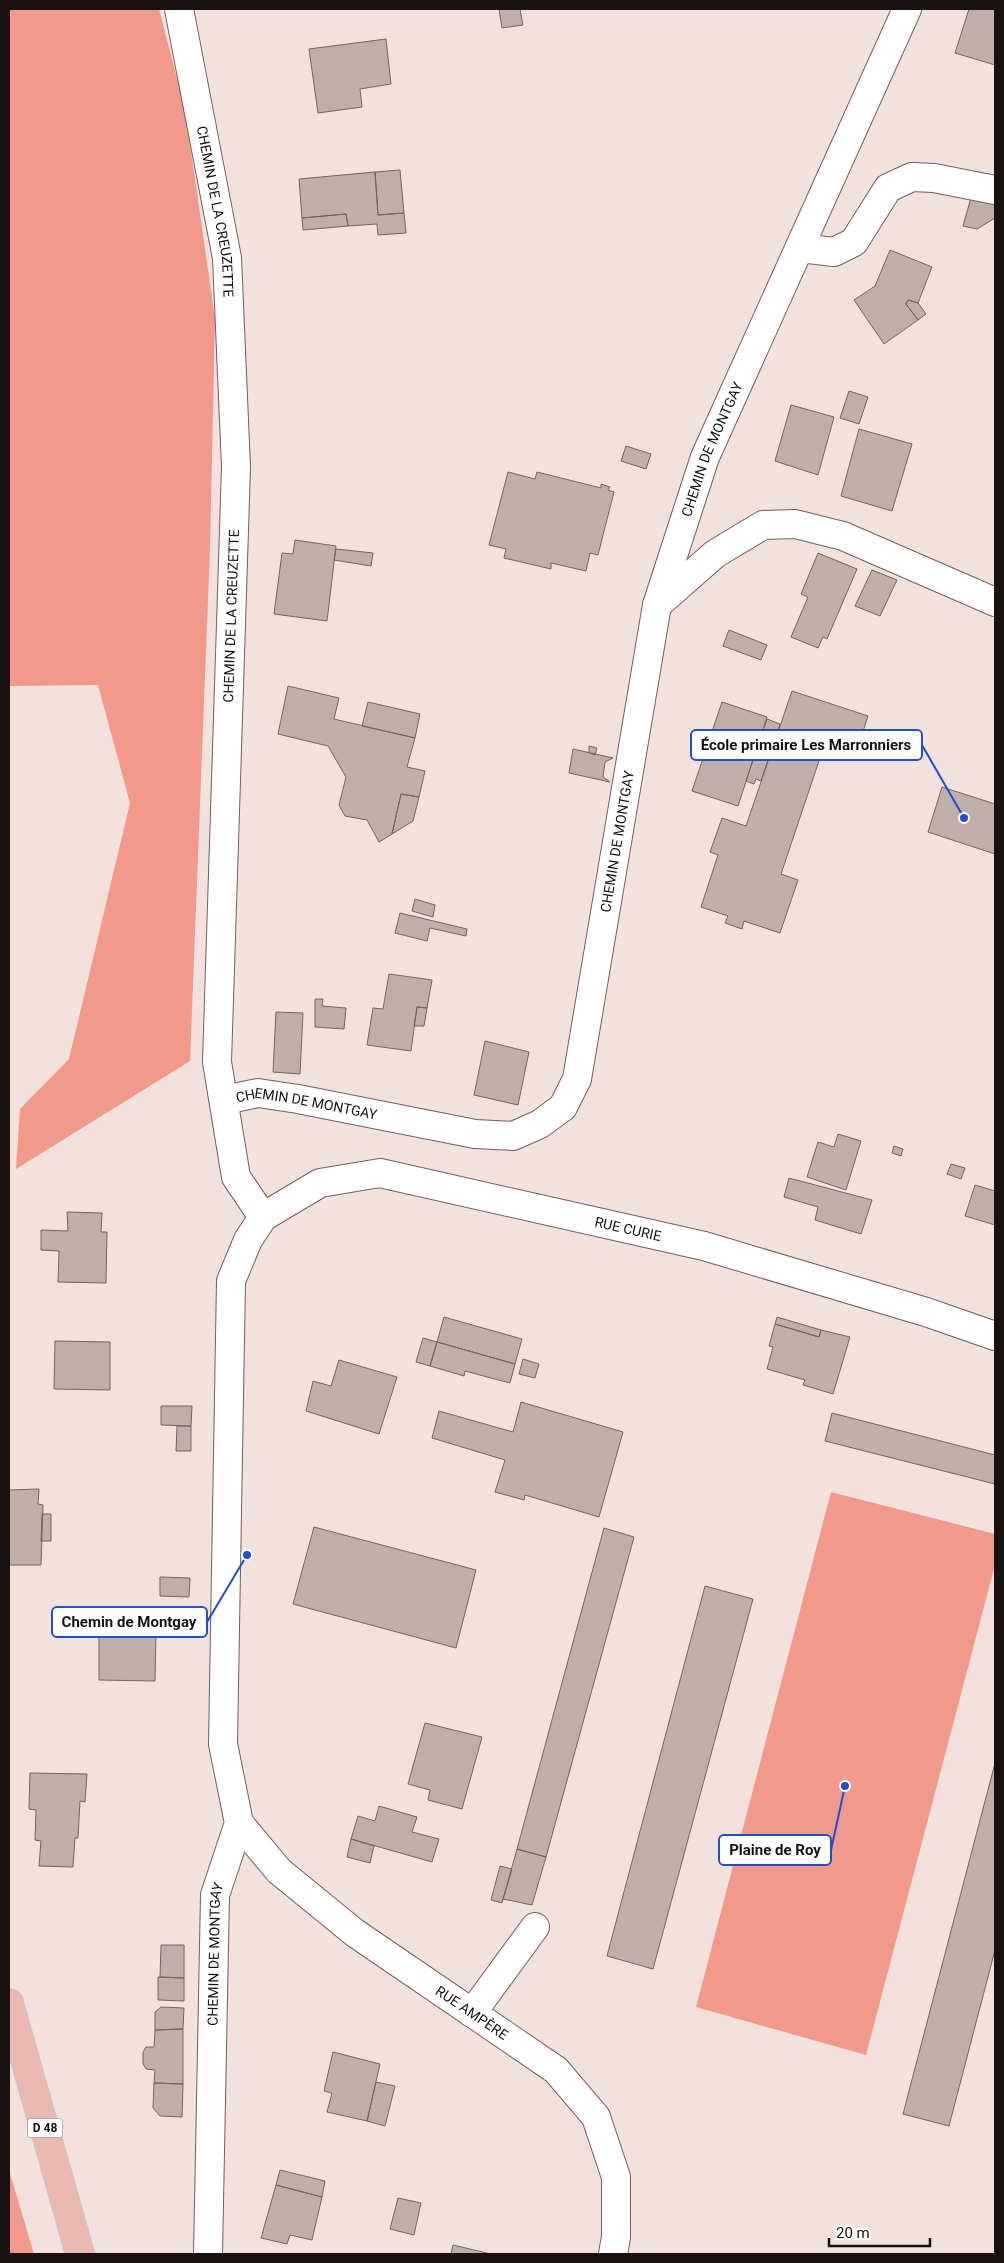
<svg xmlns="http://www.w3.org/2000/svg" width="1004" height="2263" font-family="Roboto,sans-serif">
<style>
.green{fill:#f19a8c}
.forest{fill:#f1998b}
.building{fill:#c0aeab;stroke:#746462}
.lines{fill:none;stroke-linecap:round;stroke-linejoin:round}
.minor-casing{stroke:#70605d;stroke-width:30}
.major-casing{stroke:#c7c6c6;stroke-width:30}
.minor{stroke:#fff;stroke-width:28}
.major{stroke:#ecb9b1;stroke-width:28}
.labels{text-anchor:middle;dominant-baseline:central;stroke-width:4.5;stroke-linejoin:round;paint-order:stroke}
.shield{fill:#fff;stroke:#5d5858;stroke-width:1}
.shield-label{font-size:12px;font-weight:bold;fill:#171110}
.street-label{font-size:14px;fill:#171110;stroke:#fff}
.leader{fill:none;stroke:#1d4ed8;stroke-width:2}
.callout-dot{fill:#1d4ed8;stroke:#fff;stroke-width:2}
.callout{fill:#fff;stroke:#1d4ed8;stroke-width:2}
.callout-label{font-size:15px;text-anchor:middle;font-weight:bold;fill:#171110}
</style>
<rect width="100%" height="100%" fill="#f3e1dd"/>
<path class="green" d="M 831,1492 L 995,1534 L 995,1565 L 866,2055 L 696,2007 Z"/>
<path class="forest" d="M 9,9 L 159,9 L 185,109 L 215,319 L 210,549 L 190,1061 L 16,1169 L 20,1109 L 69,1059 L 130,803 L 98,685 L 9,686 Z
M 9,2170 L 34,2254 L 9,2254 Z"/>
<path class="building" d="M 499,9 L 520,9 L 523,25 L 502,28 Z
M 969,9 L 995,9 L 995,65 L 955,53 Z
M 386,39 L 391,84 L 360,89 L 362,107 L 318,113 L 309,49 Z
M 400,170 L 404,213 L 378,215 L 375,172 Z
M 375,172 L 378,215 L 404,213 L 406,233 L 378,235 L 377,224 L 348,226 L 346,214 L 302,218 L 299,179 Z
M 972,194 L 995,199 L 995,218 L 977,229 L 963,226 Z
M 346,214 L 348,226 L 303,230 L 302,218 Z
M 890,250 L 932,267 L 918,303 L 908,300 L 906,304 L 918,320 L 884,344 L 854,300 L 875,286 Z
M 908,300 L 918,303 L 926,314 L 918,320 L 906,304 Z
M 849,391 L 868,397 L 859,424 L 840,418 Z
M 791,405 L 834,417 L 818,475 L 775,461 Z
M 859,429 L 912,444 L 892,511 L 841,496 Z
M 626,446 L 651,454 L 646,469 L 621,461 Z
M 508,472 L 535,479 L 537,472 L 601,488 L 601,484 L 610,487 L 608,490 L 614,492 L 598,555 L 590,553 L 586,571 L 551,563 L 551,569 L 504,558 L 506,549 L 489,545 Z
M 295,540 L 336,546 L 327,621 L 274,614 L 282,553 L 293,554 Z
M 336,549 L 373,553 L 371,566 L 334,560 Z
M 818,553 L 857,569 L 827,639 L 823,637 L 818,648 L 791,637 L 808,597 L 801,594 Z
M 872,570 L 897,580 L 880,616 L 855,606 Z
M 729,630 L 767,645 L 761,660 L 723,646 Z
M 288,686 L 339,698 L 334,719 L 415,738 L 407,767 L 425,771 L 419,797 L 401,794 L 392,834 L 379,842 L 367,820 L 345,816 L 339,805 L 346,777 L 328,746 L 278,734 Z
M 792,691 L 868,716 L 857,750 L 826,740 L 781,874 L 798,880 L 780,933 L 744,921 L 742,929 L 725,923 L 728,916 L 701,907 L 718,855 L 710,852 L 722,818 L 746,826 Z
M 368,702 L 420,714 L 415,738 L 362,726 Z
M 722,702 L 767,717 L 738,806 L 692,791 Z
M 767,719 L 780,724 L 761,781 L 756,779 L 754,784 L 746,781 Z
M 589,746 L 597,748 L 595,755 L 589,753 Z
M 573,749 L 613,758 L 605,762 L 603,777 L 610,782 L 569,773 Z
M 942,787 L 995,804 L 995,854 L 928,832 Z
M 401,794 L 419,797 L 413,821 L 392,834 Z
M 415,899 L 435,905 L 433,917 L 412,911 Z
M 400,913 L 467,929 L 466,936 L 430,928 L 427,941 L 395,933 Z
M 389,974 L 432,980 L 427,1008 L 417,1007 L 411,1051 L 367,1045 L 373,1008 L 383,1009 Z
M 315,999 L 323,999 L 322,1006 L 346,1008 L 344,1029 L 315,1027 Z
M 417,1007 L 427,1008 L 424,1026 L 414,1026 Z
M 276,1012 L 303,1013 L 300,1074 L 273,1072 Z
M 485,1041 L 529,1052 L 518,1105 L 474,1095 Z
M 838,1134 L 861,1141 L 846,1190 L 807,1177 L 818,1142 L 834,1147 Z
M 894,1146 L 903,1149 L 901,1156 L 892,1153 Z
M 951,1164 L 965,1168 L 961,1179 L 947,1174 Z
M 789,1178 L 872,1200 L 861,1234 L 815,1220 L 818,1207 L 784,1197 Z
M 975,1185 L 995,1191 L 995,1225 L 965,1216 Z
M 67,1212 L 102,1213 L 101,1232 L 107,1232 L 106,1283 L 58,1282 L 59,1251 L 41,1250 L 41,1230 L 68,1231 Z
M 444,1317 L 522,1339 L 515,1364 L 437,1342 Z
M 777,1317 L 821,1330 L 819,1337 L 775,1324 Z
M 775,1324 L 819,1337 L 821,1330 L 850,1337 L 833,1394 L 803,1385 L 805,1380 L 767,1369 L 773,1347 L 769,1346 Z
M 423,1338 L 437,1342 L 430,1366 L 416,1362 Z
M 55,1341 L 110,1342 L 110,1390 L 54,1389 Z
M 437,1342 L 515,1364 L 510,1383 L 465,1371 L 464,1376 L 430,1366 Z
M 523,1359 L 539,1364 L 535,1378 L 519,1374 Z
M 339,1360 L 397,1377 L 379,1434 L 306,1411 L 313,1381 L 331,1386 Z
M 521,1402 L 623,1432 L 599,1517 L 525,1495 L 524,1500 L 495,1492 L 505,1460 L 432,1438 L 439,1411 L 513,1432 Z
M 161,1406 L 192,1406 L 191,1426 L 161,1425 Z
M 832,1413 L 995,1455 L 995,1484 L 825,1441 Z
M 177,1426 L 191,1426 L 191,1451 L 176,1451 Z
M 39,1489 L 38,1504 L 43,1505 L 41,1565 L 9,1565 L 9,1490 Z
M 42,1514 L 51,1514 L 51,1541 L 41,1541 Z
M 314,1527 L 476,1570 L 456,1648 L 293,1604 Z
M 604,1528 L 634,1537 L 546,1857 L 517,1849 Z
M 160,1577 L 190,1578 L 189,1597 L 160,1596 Z
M 705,1586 L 753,1599 L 653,1969 L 607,1956 Z
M 103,1622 L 146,1623 L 146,1629 L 156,1629 L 155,1681 L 99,1680 L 99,1629 L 103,1629 Z
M 425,1723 L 482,1737 L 462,1809 L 428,1800 L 430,1790 L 408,1784 Z
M 995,1763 L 995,1950 L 949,2126 L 903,2114 Z
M 30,1773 L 87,1774 L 85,1802 L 80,1801 L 78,1838 L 75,1838 L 73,1867 L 39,1866 L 41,1841 L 35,1840 L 36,1810 L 29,1809 Z
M 379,1806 L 417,1817 L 412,1832 L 439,1839 L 432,1862 L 351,1839 L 358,1816 L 375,1821 Z
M 351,1839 L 374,1846 L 370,1863 L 347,1857 Z
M 517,1849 L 546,1857 L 532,1905 L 503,1899 Z
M 500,1866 L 512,1869 L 502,1903 L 491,1900 Z
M 161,1945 L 184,1945 L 184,1978 L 160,1977 Z
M 158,1977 L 184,1978 L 184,2001 L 158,2000 Z
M 161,2007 L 184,2008 L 183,2029 L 155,2030 L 155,2012 Z
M 183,2029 L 183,2084 L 154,2083 L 155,2070 L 146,2069 L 143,2064 L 143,2052 L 146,2047 L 154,2047 L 155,2030 Z
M 333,2052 L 380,2064 L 367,2121 L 327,2112 L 332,2093 L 324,2091 Z
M 376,2082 L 395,2086 L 385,2126 L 367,2121 Z
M 154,2083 L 183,2084 L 182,2117 L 160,2116 L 153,2108 Z
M 280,2170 L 325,2181 L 322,2197 L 276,2185 Z
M 276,2185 L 322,2197 L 312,2240 L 290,2235 L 287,2244 L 261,2238 Z
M 398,2198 L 421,2203 L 414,2235 L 390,2229 Z
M 453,2245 L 491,2254 L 451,2254 Z"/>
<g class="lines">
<g class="minor-casing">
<g id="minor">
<path id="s1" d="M 179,9 L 227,258 L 236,467 L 217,1062 L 236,1177 L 263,1217"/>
<path d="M 800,248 L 834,252 L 854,242 L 888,188 L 912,177 L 934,178 L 995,190"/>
<path d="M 657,605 L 715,554 L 763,525 L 795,524 L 843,536 L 995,602"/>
<path id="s2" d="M 224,1100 L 258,1093 L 298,1099 L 475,1134 L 513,1136 L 540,1124 L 563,1107 L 577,1079 L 657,605 L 705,457 L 907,9"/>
<path id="s3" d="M 239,1823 L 279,1871 L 355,1933 L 556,2070 L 596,2117 L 616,2177 L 616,2237 L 613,2254"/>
<path d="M 472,2013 L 535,1927"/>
<path id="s4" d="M 208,2254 L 215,1895 L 239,1823 L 223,1744 L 231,1281 L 248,1240 L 263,1217 L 320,1183 L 380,1173 L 704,1246 L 926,1312 L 995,1336"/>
</g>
</g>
<g class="major-casing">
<path id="major" d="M 9,2003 L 80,2254"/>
</g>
<use href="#minor" class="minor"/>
<use href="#major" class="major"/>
</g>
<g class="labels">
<rect class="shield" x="27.5" y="2118.5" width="35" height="19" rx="4"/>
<g class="shield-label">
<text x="45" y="2128">D 48</text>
</g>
<g class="street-label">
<text stroke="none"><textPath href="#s1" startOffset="206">CHEMIN DE LA CREUZETTE</textPath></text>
<text stroke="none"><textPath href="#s2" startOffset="1029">CHEMIN DE MONTGAY</textPath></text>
<text transform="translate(231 616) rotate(-88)">CHEMIN DE LA CREUZETTE</text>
<text stroke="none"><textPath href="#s2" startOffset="624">CHEMIN DE MONTGAY</textPath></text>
<text stroke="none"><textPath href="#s2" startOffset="84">CHEMIN DE MONTGAY</textPath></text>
<text stroke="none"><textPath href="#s4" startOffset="1432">RUE CURIE</textPath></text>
<text stroke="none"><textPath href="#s4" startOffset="300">CHEMIN DE MONTGAY</textPath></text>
<text stroke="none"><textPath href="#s3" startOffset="302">RUE AMPÈRE</textPath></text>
</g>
</g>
<path class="leader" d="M964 818L922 745M247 1555L207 1622M845 1786L831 1850"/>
<g class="callout-dot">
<circle cx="964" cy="818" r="5"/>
<circle cx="247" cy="1555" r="5"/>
<circle cx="845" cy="1786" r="5"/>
</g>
<g class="callout">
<rect x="691" y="730" width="231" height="30" rx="5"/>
<rect x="52" y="1607" width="155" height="30" rx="5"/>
<rect x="719" y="1835" width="112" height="30" rx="5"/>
</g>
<g class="callout-label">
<text x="806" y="750">École primaire Les Marronniers</text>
<text x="129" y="1627">Chemin de Montgay</text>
<text x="775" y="1855">Plaine de Roy</text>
</g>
<rect width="1004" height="2263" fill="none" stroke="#171110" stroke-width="20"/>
<path d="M829 2238v8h101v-8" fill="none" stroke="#171110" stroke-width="2.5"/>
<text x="836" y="2238" font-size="15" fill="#171110" stroke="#ffffff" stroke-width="4" paint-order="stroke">20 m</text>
</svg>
